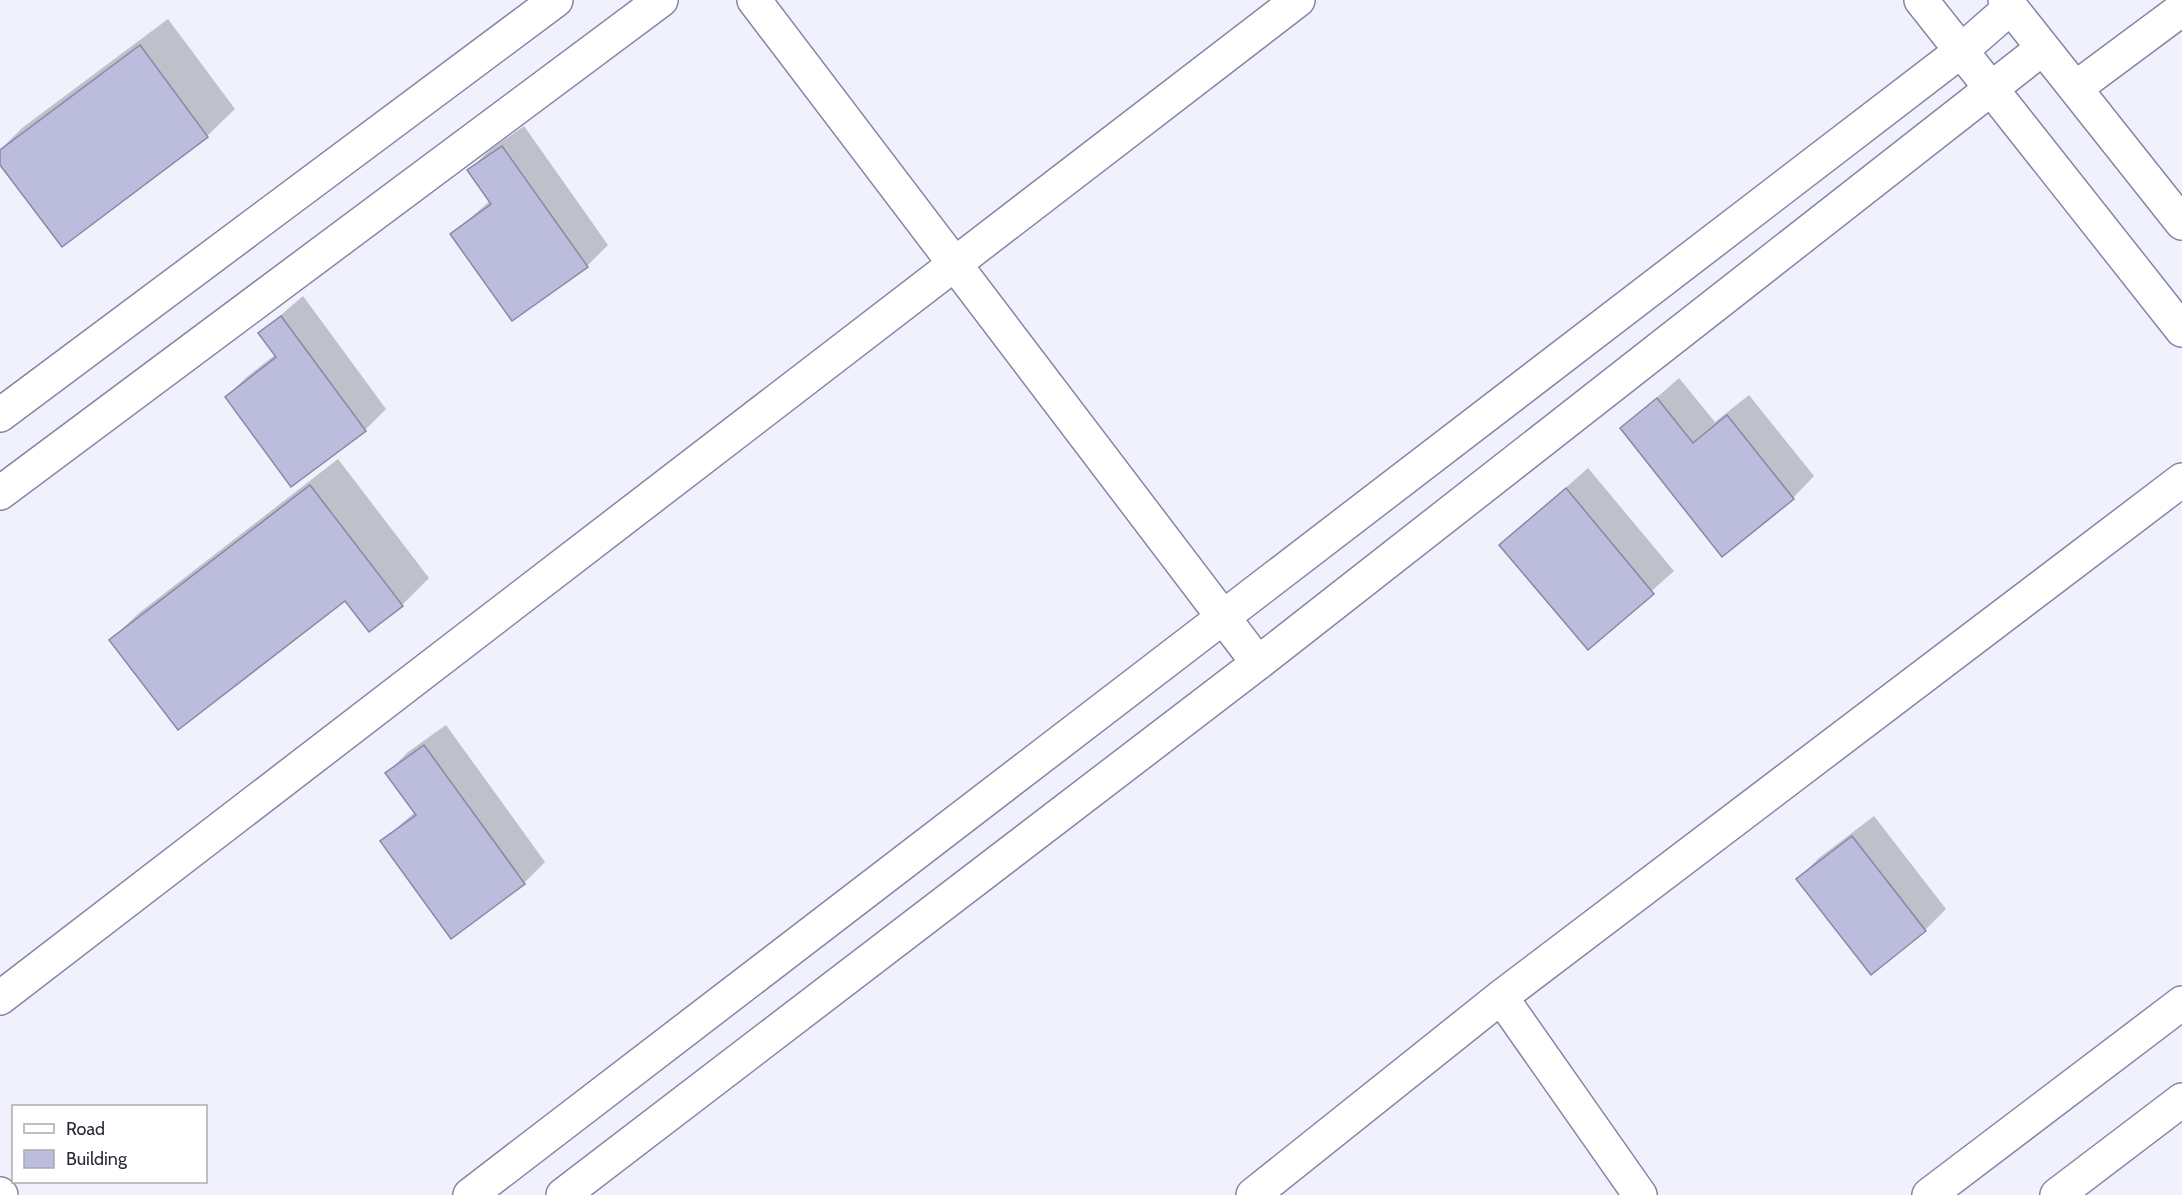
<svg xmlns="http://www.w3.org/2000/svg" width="2182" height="1195" font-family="Cabin,sans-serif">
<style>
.shadow{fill:#0003}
.building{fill:#bcbddc;stroke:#8788a5;stroke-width:1.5}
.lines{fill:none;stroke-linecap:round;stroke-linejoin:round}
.minor-casing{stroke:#8586a4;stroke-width:36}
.minor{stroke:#fff;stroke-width:33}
</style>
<rect width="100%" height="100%" fill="#f1f1fe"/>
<path class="shadow" d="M 168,19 L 235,109 L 207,136 L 62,245 L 0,162 L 0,150 L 22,128 Z
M 524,126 L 608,245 L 587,266 L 513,319 L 452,234 L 491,200 L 469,170 L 491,149 Z
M 303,296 L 386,409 L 365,430 L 291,485 L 226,397 L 248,376 L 276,354 L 260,333 Z
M 1679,378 L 1715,422 L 1749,395 L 1814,476 L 1793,498 L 1722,555 L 1622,428 Z
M 338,459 L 429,578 L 402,605 L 345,599 L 111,640 L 139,613 Z
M 1588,468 L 1674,571 L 1588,648 L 1501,545 Z
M 446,725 L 545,862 L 524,883 L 382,841 L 415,812 L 387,773 L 408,752 Z
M 1874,816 L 1946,909 L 1925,930 L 1798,879 L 1819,858 Z"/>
<path class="building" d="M 140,45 L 208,137 L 62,247 L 0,165 L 0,150 Z
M 502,146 L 588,267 L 512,321 L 450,234 L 491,204 L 467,170 Z
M 281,316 L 366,431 L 291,487 L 225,397 L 276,357 L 258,333 Z
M 1657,398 L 1693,443 L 1727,415 L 1794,499 L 1722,557 L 1620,428 Z
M 310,485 L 403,606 L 369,632 L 345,601 L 178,730 L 109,640 Z
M 1566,488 L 1654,594 L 1588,650 L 1499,545 Z
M 424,745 L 525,884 L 451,939 L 380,841 L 416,815 L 385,773 Z
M 1852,836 L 1926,931 L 1871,975 L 1796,879 Z"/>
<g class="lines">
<g class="minor-casing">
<path id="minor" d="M 754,0 L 1258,663
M 1921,0 L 2182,330
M 2005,0 L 2182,223
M 2077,87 L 2182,9
M 0,415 L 556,0
M 0,493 L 661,0
M 1501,997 L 1640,1195
M 0,998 L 1298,0
M 0,1194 L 1,1195
M 470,1195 L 1961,51 L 2011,7
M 563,1195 L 1258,663 L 2043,48
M 1253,1195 L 1501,997 L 2182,480
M 1929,1195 L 2182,1003
M 2057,1195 L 2182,1100"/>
</g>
<use href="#minor" class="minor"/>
</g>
<rect x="12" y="1105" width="195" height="78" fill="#ffffff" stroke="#aaaaaf" stroke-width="1.5"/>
<rect x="24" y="1124" width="30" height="9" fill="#ffffff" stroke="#aaaaaf" stroke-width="1.5"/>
<text x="66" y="1135" font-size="18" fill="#2b2b37">Road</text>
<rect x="24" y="1150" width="30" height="18" fill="#bcbddc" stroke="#aaaaaf" stroke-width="1.5"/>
<text x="66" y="1165" font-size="18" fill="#2b2b37">Building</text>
</svg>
